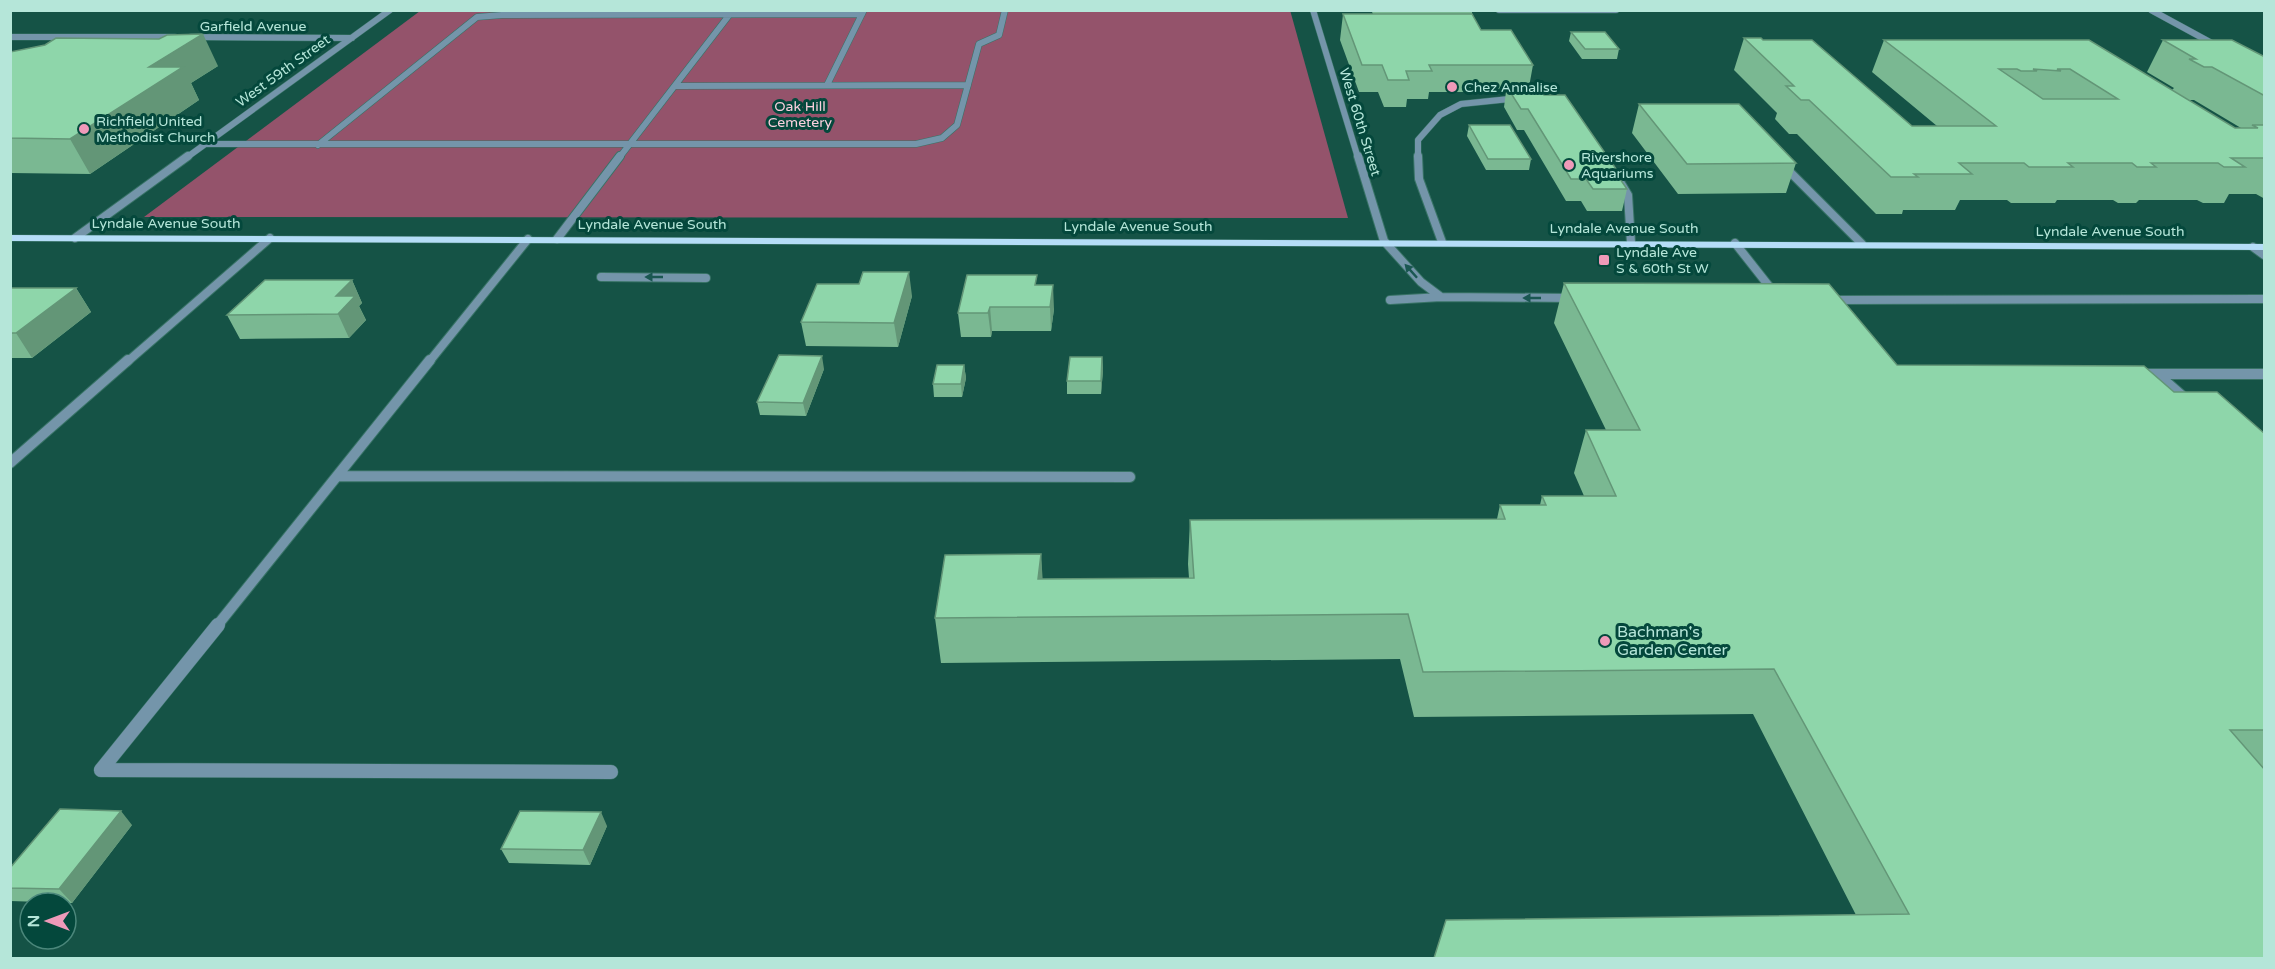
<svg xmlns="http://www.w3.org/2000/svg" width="2275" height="969" font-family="'Varela Round',sans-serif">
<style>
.green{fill:#94536b}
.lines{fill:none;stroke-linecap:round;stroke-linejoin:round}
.minor-far3-casing{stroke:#387366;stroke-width:7}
.minor-far2-casing{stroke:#387366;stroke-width:10}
.minor-far1-casing{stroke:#387366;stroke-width:12}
.minor-casing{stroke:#387366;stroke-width:15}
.major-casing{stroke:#387366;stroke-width:1}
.minor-far3{stroke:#7495aa;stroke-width:6}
.minor-far2{stroke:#7495aa;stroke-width:8}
.minor-far1{stroke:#7495aa;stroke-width:10}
.minor{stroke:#7495aa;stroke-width:14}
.major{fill:#b5ddf7;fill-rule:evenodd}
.wall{fill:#7ab892;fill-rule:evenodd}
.shaded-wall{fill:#639677}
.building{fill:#8ed6aa;stroke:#639677;stroke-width:1.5;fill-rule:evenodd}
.oneway{fill:#1a5752}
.poi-dot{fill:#ef9ab9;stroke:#04483c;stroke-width:2}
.labels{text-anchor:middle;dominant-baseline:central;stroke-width:6;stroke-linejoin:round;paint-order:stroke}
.far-street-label{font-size:14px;fill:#b5e6d9;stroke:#04483c}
.far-poi-label{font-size:14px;fill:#b5e6d9;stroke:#04483c;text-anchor:start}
.far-park-label{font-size:14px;fill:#fbd0de;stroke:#04483c}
.poi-label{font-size:16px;fill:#b5e6d9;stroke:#04483c;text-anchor:start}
</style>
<rect width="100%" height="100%" fill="#155346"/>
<path class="green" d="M 1290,10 L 1348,218 L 144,217 L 420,11 Z"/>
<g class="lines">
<g class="minor-far3-casing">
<path id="minor-far3" d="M 1313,10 L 1358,158
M 1499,10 L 1616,10
M 2151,10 L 2219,47
M 10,37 L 175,37
M 191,37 L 352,38
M 827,85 L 864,10
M 675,86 L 968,85
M 205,144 L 916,144 L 942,138 L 957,125 L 979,44 L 999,35 L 1005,10
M 318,145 L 477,17 L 502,15 L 862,14
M 186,158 L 390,10
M 619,158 L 730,14
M 1418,158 L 1418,140 L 1440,115 L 1461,104 L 1519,98"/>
</g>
<g class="minor-far2-casing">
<path id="minor-far2" d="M 1358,156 L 1384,241 L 1421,282 L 1441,297
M 1418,156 L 1419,179 L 1442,242
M 1784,166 L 1862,244
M 1619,180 L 1628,195 L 1631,243
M 75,238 L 188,156
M 557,239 L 620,156
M 1735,243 L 1776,295
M 2253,247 L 2264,255
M 601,277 L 706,278
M 1390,300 L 1441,297 L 1574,298
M 1830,300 L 2264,299
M 127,362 L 270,238
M 429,362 L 528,239"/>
</g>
<g class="minor-far1-casing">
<path id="minor-far1" d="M 2139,374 L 2157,374 L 2188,401
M 2157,374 L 2264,374
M 10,463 L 128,360
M 338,476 L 1130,477
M 216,627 L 430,360"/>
</g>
<g class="minor-casing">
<path id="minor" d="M 101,770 L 218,625
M 101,770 L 611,772"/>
</g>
<g class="major-casing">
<path id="major" d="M 10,235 L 2264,244 L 2264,250 L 10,241 Z"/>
</g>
<use href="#minor-far3" class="minor-far3"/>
<use href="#minor-far2" class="minor-far2"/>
<use href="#minor-far1" class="minor-far1"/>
<use href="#minor" class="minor"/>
<use href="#major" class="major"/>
</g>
<path class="wall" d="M 10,10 L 24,10 L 22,12 L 10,12 Z
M 1371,10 L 1472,10 L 1472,15 L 1481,30 L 1533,65 L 1529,87 L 1544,95 L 1623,179 L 1622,181 L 1627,189 L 1622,211 L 1587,211 L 1581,201 L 1566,201 L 1524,130 L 1517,130 L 1504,107 L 1506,92 L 1429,92 L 1428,99 L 1407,99 L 1406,107 L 1384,107 L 1378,92 L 1359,92 L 1340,40 L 1343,14 L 1373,14 Z
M 1571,32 L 1619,49 L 1617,59 L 1582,59 L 1569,41 Z
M 1744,38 L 1763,40 L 1912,126 L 1937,126 L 1872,72 L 1884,40 L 2089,40 L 2172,90 L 2174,88 L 2147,72 L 2163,40 L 2265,57 L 2265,199 L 2256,194 L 2229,194 L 2224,203 L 2203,203 L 2197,200 L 2139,200 L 2136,203 L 2118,203 L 2113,200 L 2057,200 L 2055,203 L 2011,203 L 2007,200 L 1960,200 L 1955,210 L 1903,210 L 1902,214 L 1876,214 L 1797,134 L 1789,134 L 1775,119 L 1777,113 L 1734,70 ZM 2188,100 L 2194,100 L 2241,128 L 2235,128 Z
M 10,52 L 218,66 L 191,83 L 199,100 L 90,174 L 10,173 Z
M 1639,104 L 1796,163 L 1786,193 L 1678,194 L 1632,133 Z
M 1469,125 L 1531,159 L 1529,170 L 1486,170 L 1467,136 Z
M 352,280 L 362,303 L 359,306 L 366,320 L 349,338 L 240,339 L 227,315 Z
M 1564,283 L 1897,365 L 2174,392 L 2265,434 L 2265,958 L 1856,915 L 1753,714 L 1414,717 L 1400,659 L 941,663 L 935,618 L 1041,554 L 1042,579 L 1189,578 L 1188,564 L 1190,520 L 1497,519 L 1500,505 L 1540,505 L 1542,496 L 1584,496 L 1574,473 L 1586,430 L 1606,430 L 1554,323 Z
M 1037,285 L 1054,309 L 1051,331 L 992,331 L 991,337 L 961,337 L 958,313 Z
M 10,288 L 76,288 L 91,312 L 32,358 L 10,358 Z
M 912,296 L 898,347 L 806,346 L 801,322 Z
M 1102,357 L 1103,370 L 1101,394 L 1067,394 L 1067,381 Z
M 964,365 L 966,378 L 962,397 L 934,397 L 933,384 Z
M 824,369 L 806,416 L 760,415 L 757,402 Z
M 132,825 L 72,903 L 10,901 L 10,868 Z
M 607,826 L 590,865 L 509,863 L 501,849 Z"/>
<path class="shaded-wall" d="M 203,34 L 218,66 L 191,83 L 199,100 L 90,174 L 70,139 L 149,67 Z
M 909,272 L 912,296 L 898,347 L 894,323 Z
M 352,280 L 362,303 L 359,306 L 366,320 L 349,338 L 338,314 L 336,296 Z
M 1053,285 L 1054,309 L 1051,331 L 1050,307 Z
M 76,288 L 91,312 L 32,358 L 16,333 Z
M 990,307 L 992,331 L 991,337 L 988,313 Z
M 822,356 L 824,369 L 806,416 L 803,403 Z
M 1102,357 L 1103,370 L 1101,394 L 1101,381 Z
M 964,365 L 966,378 L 962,397 L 961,384 Z
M 1041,554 L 1044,599 L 1038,579 Z
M 121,811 L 132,825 L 72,903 L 59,889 Z
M 601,812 L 607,826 L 590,865 L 583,850 Z"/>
<path class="building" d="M 1382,10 L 1472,10 L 1473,11 L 1382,11 Z
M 1343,14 L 1472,14 L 1481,30 L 1511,30 L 1533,65 L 1429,65 L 1432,71 L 1406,71 L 1409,80 L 1388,80 L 1382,65 L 1362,65 Z
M 1571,32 L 1605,32 L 1619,49 L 1585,49 Z
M 203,34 L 149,67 L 183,67 L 70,139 L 10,138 L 10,52 L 45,45 L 56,38 L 159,39 L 167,35 Z
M 1744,38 L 1761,38 L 1763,40 L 1812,40 L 1912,126 L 1996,126 L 1884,40 L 2089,40 L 2235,128 L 2258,128 L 2252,125 L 2265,125 L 2265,158 L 2231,158 L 2245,167 L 2224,167 L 2218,163 L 2151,163 L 2156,167 L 2137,167 L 2132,163 L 2068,163 L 2073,167 L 2029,167 L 2024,163 L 1959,163 L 1972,174 L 1914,174 L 1918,177 L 1891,177 L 1809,100 L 1801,100 L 1786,86 L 1794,86 ZM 1999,69 L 2017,69 L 2021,71 L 2037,71 L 2033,69 L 2061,71 L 2057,69 L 2070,69 L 2118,99 L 2043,99 Z
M 2163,40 L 2232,40 L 2265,57 L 2265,96 L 2212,67 L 2204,67 L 2189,59 L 2196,59 Z
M 1507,87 L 1539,87 L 1544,95 L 1565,95 L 1623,179 L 1620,179 L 1627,189 L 1593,189 L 1586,179 L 1571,179 L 1528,109 L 1521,109 Z
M 1639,104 L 1739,104 L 1796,163 L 1687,164 Z
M 1469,125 L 1510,125 L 1531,159 L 1488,159 Z
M 863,272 L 909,272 L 894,323 L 801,322 L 817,284 L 859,284 Z
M 967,275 L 1037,275 L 1035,285 L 1053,285 L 1050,307 L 990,307 L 988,313 L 958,313 Z
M 265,280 L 352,280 L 336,296 L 355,296 L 338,314 L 227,315 Z
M 1564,283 L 1829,284 L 1897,365 L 2144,366 L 2174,392 L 2217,392 L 2265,434 L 2265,730 L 2230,730 L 2265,770 L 2265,958 L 1434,958 L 1446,920 L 1909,914 L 1774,669 L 1423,672 L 1408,614 L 935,618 L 945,555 L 1041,554 L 1038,579 L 1194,578 L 1190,520 L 1505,519 L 1500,505 L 1546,505 L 1542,496 L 1616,496 L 1586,430 L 1640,430 Z
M 10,288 L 76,288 L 16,333 L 10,333 Z
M 779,355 L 822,356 L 803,403 L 757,402 Z
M 1070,357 L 1102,357 L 1101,381 L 1067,381 Z
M 937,365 L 964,365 L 961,384 L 933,384 Z
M 60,809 L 121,811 L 59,889 L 10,888 L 10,868 Z
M 520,811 L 601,812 L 583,850 L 501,849 Z"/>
<defs><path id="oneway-solid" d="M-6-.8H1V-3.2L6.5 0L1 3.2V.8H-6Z" transform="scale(1.5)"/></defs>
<g class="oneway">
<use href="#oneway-solid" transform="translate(1411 271) rotate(-132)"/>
<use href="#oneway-solid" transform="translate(654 277) rotate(-180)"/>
<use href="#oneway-solid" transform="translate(1532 298) rotate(-180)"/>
</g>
<g class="poi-dot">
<circle cx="1452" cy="87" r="6"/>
<circle cx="84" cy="129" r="6"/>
<circle cx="1569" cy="165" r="6"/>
<rect x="1598" y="254" width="12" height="12" rx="3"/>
<circle cx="1605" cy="641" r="6"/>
</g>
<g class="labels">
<g class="far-street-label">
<text x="253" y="26">Garfield Avenue</text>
<text transform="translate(283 71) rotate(-36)">West 59th Street</text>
<text transform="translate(1360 122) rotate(73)">West 60th Street</text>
<text x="166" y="223">Lyndale Avenue South</text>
<text x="652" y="224">Lyndale Avenue South</text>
<text x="1138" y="226">Lyndale Avenue South</text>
<text x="1624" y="228">Lyndale Avenue South</text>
<text x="2110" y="231">Lyndale Avenue South</text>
</g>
<g class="far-poi-label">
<text x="1464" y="87">Chez Annalise</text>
<text x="96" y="121">Richfield United<tspan x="96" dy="16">Methodist Church</tspan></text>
<text x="1581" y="157">Rivershore<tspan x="1581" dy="16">Aquariums</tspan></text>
<text x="1616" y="252">Lyndale Ave<tspan x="1616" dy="16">S &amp; 60th St W</tspan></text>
</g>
<g class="far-park-label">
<text x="800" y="106">Oak Hill<tspan x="800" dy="16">Cemetery</tspan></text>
</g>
<g class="poi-label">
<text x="1617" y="632">Bachman's<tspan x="1617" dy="18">Garden Center</tspan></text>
</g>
</g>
<rect width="2275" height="969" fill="none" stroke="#b5e6d9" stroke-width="24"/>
<g transform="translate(48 921) rotate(270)"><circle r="28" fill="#04483c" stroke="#4b877b" stroke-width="1.5"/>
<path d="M0-4.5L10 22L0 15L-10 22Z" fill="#ef9ab9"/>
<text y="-9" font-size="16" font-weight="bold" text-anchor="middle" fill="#b5e6d9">N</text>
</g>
</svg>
